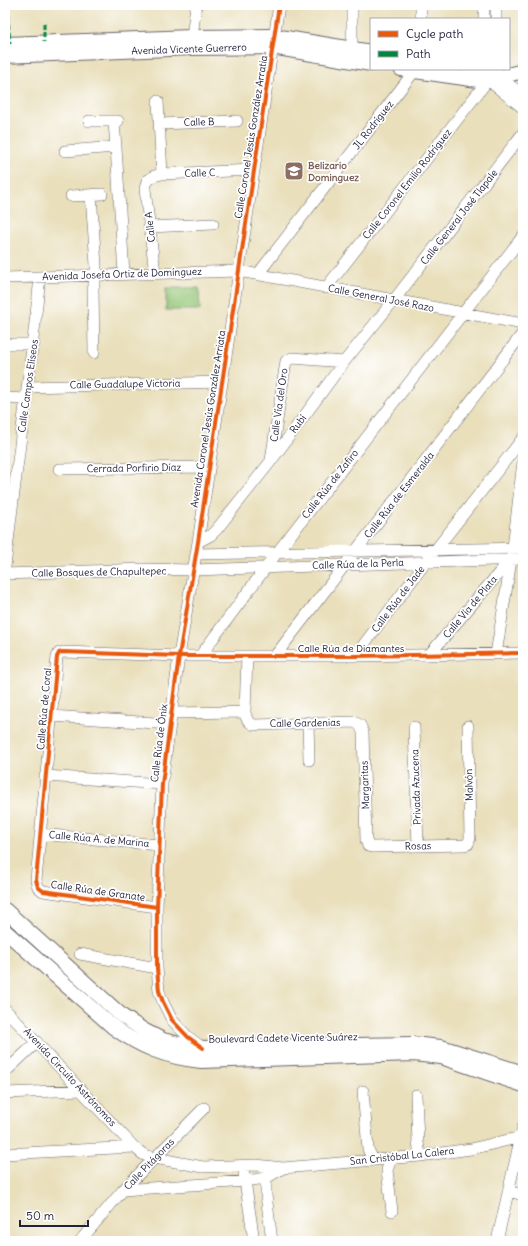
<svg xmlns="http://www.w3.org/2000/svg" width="528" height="1246" font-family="Delius,sans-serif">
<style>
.green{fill:#93c575;stroke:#5a7458}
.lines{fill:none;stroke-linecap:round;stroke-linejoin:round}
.minor-casing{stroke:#686468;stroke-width:12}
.major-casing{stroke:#686468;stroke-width:16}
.minor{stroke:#fff;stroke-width:11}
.major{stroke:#fff;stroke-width:14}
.quiet{stroke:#00873e;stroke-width:3;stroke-dasharray:6 3;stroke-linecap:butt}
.cycleway-casing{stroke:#fff;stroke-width:6}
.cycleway{stroke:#e8590c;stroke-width:4}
.labels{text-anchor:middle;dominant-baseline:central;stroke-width:3.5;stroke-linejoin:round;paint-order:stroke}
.street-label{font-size:10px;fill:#22223b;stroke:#fff}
.education-label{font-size:10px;font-weight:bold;fill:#785e54;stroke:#fff;text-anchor:start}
</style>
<rect width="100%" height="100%" fill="#fff"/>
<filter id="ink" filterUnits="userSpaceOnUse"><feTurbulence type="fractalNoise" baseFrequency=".025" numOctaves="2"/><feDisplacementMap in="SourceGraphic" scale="8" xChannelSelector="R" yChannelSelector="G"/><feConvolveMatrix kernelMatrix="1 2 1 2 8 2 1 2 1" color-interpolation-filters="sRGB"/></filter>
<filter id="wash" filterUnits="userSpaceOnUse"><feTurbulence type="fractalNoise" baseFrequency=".012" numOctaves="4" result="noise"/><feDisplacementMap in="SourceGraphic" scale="16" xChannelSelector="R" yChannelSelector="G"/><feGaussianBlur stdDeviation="0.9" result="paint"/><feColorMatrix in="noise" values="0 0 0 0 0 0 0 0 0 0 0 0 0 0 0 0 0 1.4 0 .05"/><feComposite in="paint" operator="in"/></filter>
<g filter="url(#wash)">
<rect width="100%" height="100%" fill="#e9dfbb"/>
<path class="green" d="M 166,288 L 199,288 L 200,310 L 166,310 Z"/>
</g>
<g filter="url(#ink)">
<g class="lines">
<g class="minor-casing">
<path id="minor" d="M 421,19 L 421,5
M 484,19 L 484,5
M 496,19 L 496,5
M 192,37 L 196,5
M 352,56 L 352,5
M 496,69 L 499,77 L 523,95
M 486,74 L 488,80 L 523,108
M 158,101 L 162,174
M 89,121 L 118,121
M 114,122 L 116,147 L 124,274
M 160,124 L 237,121
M 65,151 L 116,147
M 91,195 L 96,265 L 96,275 L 93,288 L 94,353
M 71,196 L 102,194
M 150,227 L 213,224
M 155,273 L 145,189 L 147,181 L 154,176 L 162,174 L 254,170
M 258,274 L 416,69
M 5,278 L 239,271 L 523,324
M 326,288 L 488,80
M 5,344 L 34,344
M 28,387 L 222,382
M 5,398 L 26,399
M 271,460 L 286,361 L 292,358 L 344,362
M 59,469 L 209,467
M 198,542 L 211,535 L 217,529 L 271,461 L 344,362 L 394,300 L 523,133
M 196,554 L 523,548
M 5,567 C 16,470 30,374 40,277
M 5,574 L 143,569 L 193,570 L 523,559
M 496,654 L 513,548 L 523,461
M 429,655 L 510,560
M 200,656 L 276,554 L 523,236
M 247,656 L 245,712 C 246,719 248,722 254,725 L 354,722 L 360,725 L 363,732 L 366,840 L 368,846 L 373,847 L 463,845 L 468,844 L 470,838 L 468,726
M 275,656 L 523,333
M 355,656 L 426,562 L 523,438
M 171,713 L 245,712
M 51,716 L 170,724
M 308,722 L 309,760
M 414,727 L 418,846
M 45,776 L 162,784
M 40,834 L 159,845
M 157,907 L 43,891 L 38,887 L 36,880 L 57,657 L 59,653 L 63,652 L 179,656 L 355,656 L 523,653
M 80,954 L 157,968
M 5,1009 L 134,1147 L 144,1155 L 155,1158 L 203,1167 L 256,1165 L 283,1168 L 420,1156 L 471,1149 L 521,1137
M 203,1048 L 188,1037 L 172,1020 L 163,1002 L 159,991 L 157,968 L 157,907 L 162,784 L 179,656 L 198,542 L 279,5
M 5,1072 L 37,1042
M 363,1091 L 368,1149 L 373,1160
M 5,1093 L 82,1090
M 416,1095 L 418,1142 L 420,1156
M 5,1154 L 134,1147
M 391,1159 L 387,1170 L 392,1211
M 266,1172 L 266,1195 L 272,1241
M 244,1174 L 254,1241
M 123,1190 L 246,1181 L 266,1178 L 283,1168
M 508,1191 L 523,1195
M 80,1241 L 123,1190 L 204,1108
M 497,1241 L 523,1127"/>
</g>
<g class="major-casing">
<path id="major" d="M 5,44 L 192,37 L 274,36 L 371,52
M 5,56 L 192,48 L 272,47 L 371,64
M 401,69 L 478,80 L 488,80 L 523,71
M 470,69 L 486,69
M 5,910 L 122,1016 L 145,1031 L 163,1040 L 183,1045 L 203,1048 L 412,1044 L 441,1047 L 523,1073
M 5,931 L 113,1027 C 142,1048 166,1057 201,1061 L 413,1054 L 441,1057 L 523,1085"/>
</g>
<use href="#minor" class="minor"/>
<use href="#major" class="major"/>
<path class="quiet" d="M 7,5 L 10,44
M 43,7 L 79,5
M 44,23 L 44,42"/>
<g class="cycleway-casing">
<path id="cycleway" d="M 157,907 L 43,891 L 38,887 L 36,880 L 57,657 L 59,653 L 63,652 L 179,656 L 355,656 L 523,653
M 203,1048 L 188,1037 L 172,1020 L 163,1002 L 159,991 L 157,968 L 157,907 L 162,784 L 179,656 L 198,542 L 279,5"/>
</g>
<use href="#cycleway" class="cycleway"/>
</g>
</g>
<defs>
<g id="school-square" transform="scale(1)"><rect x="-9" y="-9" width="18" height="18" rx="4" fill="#8d6e63" stroke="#fff"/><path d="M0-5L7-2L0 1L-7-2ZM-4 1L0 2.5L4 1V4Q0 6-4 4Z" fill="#fff"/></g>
</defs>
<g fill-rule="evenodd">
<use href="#school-square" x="294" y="171"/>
</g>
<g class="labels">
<g class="street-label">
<text transform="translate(189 49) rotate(-2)">Avenida Vicente Guerrero</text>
<text transform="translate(199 122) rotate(-2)">Calle B</text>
<text transform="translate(373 125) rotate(-52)">JL Rodríguez</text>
<text transform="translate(251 137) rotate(-81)">Calle Coronel Jesús González Arratia</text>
<text transform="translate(200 173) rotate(-2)">Calle C</text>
<text transform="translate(407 184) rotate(-52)">Calle Coronel Emilio Rodríguez</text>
<text transform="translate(459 217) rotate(-52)">Calle General José Tlapale</text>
<text transform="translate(150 227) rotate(-96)">Calle A</text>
<text transform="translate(122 274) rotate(-2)">Avenida Josefa Ortiz de Domínguez</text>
<text transform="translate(381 298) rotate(11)">Calle General José Razo</text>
<text transform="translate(125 384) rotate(-1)">Calle Guadalupe Victoria</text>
<text transform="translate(28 386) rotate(-82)">Calle Campos Elíseos</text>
<text transform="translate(279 405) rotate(-82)">Calle Vía del Oro</text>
<text transform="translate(208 419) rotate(-81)">Avenida Coronel Jesús González Arriata</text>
<text transform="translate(298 424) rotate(-53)">Rubí</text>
<text transform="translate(134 468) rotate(-1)">Cerrada Porfirio Díaz</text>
<text transform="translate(330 484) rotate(-52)">Calle Rúa de Zafiro</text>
<text transform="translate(399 495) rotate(-52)">Calle Rúa de Esmeralda</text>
<text transform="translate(358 564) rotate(-2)">Calle Rúa de la Perla</text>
<text transform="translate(99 572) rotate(-1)">Calle Bosques de Chapultepec</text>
<text transform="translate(398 599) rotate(-53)">Calle Rúa de Jade</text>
<text transform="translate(470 607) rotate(-50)">Calle Vía de Plata</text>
<text x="351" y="648">Calle Rúa de Diamantes</text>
<text transform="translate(44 709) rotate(-85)">Calle Rúa de Coral</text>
<text transform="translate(305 723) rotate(-1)">Calle Gardenias</text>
<text transform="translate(159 743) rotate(-83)">Calle Rúa de Ónix</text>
<text transform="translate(365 785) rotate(-92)">Margaritas</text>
<text transform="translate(469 785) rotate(-91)">Malvón</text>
<text transform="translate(416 787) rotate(-92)">Privada Azucena</text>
<text transform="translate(99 839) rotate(5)">Calle Rúa A. de Marina</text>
<text transform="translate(418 846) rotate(-1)">Rosas</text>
<text transform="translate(98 891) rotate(8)">Calle Rúa de Granate</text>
<text transform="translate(283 1038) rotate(-1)">Boulevard Cadete Vicente Suárez</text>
<text transform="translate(70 1077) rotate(47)">Avenida Circuito Astrónomos</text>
<text transform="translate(402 1156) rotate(-6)">San Cristóbal La Calera</text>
<text transform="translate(149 1164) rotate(-46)">Calle Pitágoras</text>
</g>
<g class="education-label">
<text x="308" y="165">Belizario<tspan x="308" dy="12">Dominguez</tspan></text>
</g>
</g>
<rect width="528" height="1246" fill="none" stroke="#fff" stroke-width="20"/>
<rect x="370" y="18" width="140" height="52" fill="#ffffff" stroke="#a7a7b1"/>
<rect x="378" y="31" width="20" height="6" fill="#e8590c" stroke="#a7a7b1"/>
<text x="406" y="38" font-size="12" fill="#22223b">Cycle path</text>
<rect x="378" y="51" width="20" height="6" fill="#00873e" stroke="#a7a7b1"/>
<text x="406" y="58" font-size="12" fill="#22223b">Path</text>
<path d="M20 1220v6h68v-6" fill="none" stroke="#22223b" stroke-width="2"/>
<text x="26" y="1220" font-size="12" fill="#22223b" stroke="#ffffff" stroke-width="3" paint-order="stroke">50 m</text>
</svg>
